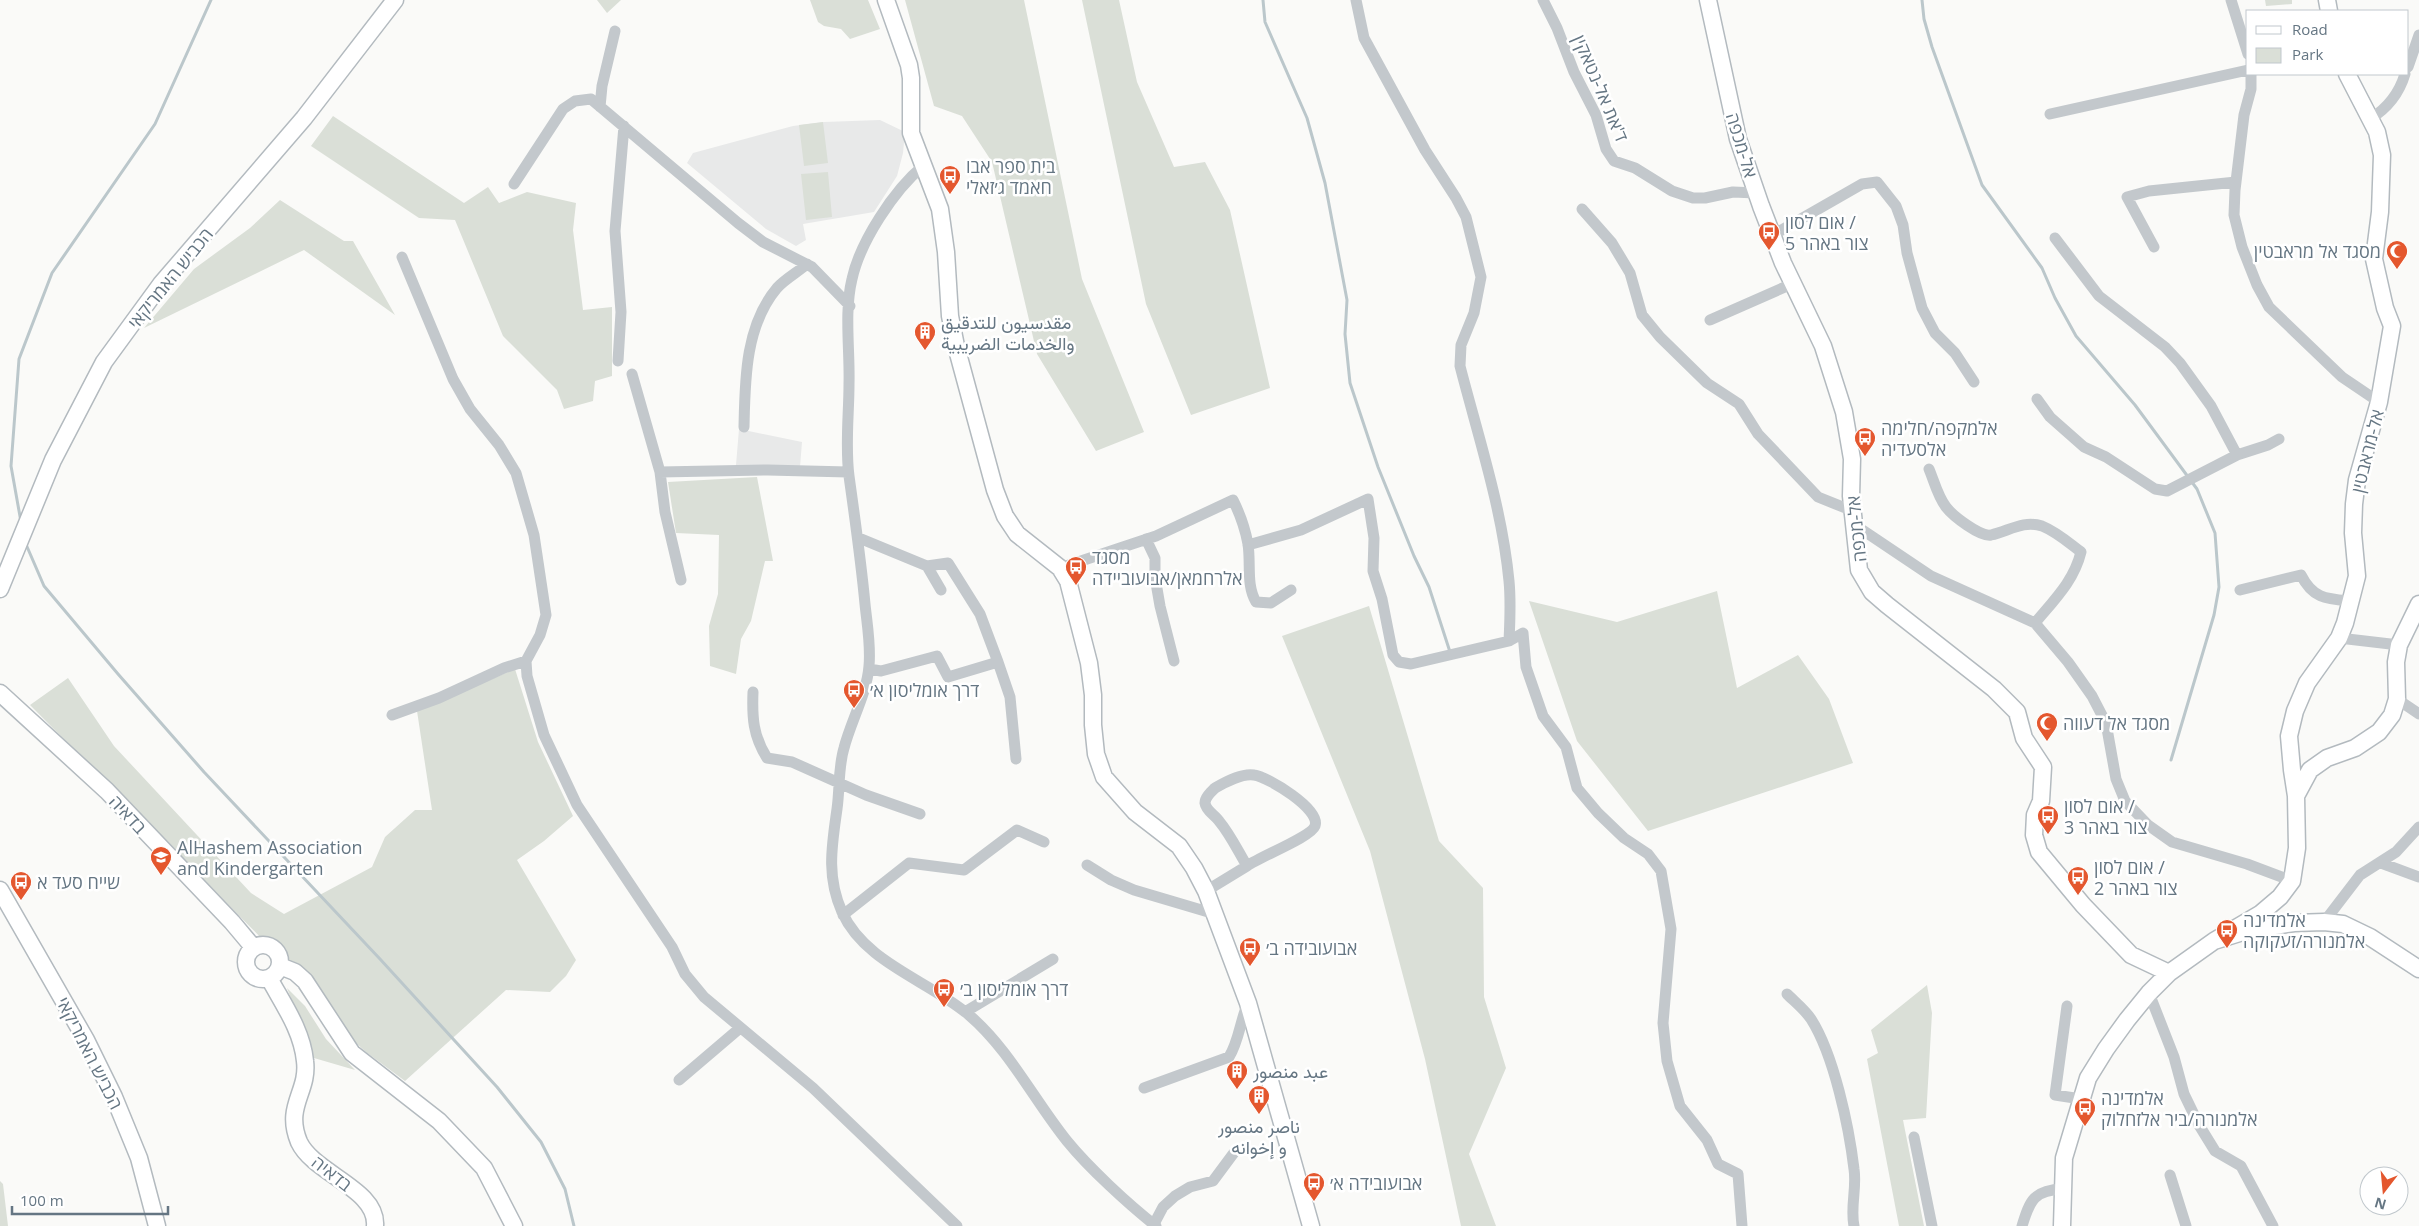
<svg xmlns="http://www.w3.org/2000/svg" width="2419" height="1226" font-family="'Open Sans',Vazirmatn,'Noto Sans Hebrew',sans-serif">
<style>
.built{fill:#e8e9e9}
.green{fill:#dadfd7}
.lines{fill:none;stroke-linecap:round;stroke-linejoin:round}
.stream{stroke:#bbc7cb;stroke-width:3}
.secondary-casing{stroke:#b3babf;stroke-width:19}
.street{stroke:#c3c8cc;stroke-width:11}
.secondary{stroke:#fff;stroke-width:16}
.labels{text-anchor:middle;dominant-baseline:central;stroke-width:5;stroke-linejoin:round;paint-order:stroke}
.street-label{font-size:18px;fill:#657683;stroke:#fff}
.poi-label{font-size:18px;fill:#657683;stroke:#fff;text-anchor:start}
</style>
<rect width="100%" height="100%" fill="#fafaf8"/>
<path class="built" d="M 880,120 L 905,132 L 903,153 L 897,176 L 874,212 L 803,224 L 806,240 L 796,246 L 766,229 L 687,163 L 693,153 L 793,126 L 824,122 Z
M 739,429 L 802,442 L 800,467 L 736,465 Z"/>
<path class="green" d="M 597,0 L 621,0 L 607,13 Z
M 810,0 L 868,0 L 880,29 L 850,39 L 841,29 L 824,26 L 818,22 Z
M 905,0 L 1024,0 L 1082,279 L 1144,432 L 1096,451 L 1037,354 L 992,162 L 962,116 L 934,106 Z
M 1082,0 L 1119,0 L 1137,82 L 1174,167 L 1205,162 L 1230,210 L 1270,388 L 1191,415 L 1146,304 Z
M 2265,0 L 2292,0 L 2292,4 L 2266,6 Z
M 333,116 L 464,203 L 488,187 L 499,203 L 527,192 L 576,203 L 573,230 L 583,310 L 612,307 L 612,376 L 595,381 L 593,401 L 564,409 L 557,390 L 503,336 L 455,220 L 419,218 L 311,146 Z
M 823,122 L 828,163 L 804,166 L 799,125 Z
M 828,172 L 832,217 L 806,220 L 801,174 Z
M 280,200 L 344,241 L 353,241 L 395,315 L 304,250 L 144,328 L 194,269 L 250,228 Z
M 757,477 L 773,561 L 765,561 L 751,621 L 741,639 L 736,674 L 710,666 L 709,626 L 718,594 L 719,535 L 676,533 L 668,482 Z
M 1717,591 L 1737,688 L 1798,655 L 1829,699 L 1853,763 L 1648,831 L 1577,741 L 1529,601 L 1617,622 Z
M 1369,606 L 1439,841 L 1483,888 L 1484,997 L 1506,1068 L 1469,1154 L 1496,1226 L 1461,1226 L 1425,1059 L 1370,851 L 1282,636 Z
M 515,669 L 538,742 L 573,816 L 544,841 L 517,860 L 576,960 L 566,976 L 550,992 L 506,990 L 405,1081 L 366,1052 L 346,1034 L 275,952 L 30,705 L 68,678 L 114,746 L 251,893 L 284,914 L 372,867 L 385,837 L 415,810 L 432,810 L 417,711 Z
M 1927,985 L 1932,1013 L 1926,1118 L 1903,1120 L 1924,1226 L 1899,1226 L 1867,1059 L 1878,1053 L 1871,1030 Z
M 287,988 L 305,1006 L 326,1039 L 355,1070 L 314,1058 Z
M 0,1181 L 3,1184 L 8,1226 L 0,1226 Z"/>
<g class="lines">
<path class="stream" d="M 1263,0 L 1265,22 L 1307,118 L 1325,183 L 1347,300 L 1345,334 L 1350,383 L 1378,467 L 1414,556 L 1429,587 L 1450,652
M 1922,0 L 1924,19 L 1932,47 L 1982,185 L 2042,268 L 2055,298 L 2076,336 L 2135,405 L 2197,489 L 2215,533 L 2219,587 L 2214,615 L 2171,760
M 21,522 L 11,466 L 19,359 L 52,273 L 155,124 L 211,0
M 25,542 L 44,586 L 118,674 L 204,772 L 380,959 L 497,1087 L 541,1142 L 565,1189 L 574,1226"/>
<g class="secondary-casing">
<path id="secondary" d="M 886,0 L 909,65 L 911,78 L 911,133 L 940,209 L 946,252 L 950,316 L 956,346 L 995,490 L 1005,516 L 1017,534 L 1060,568 L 1068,581 L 1089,663 L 1093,695 L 1093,725 L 1096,754 L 1104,777 L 1135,812 L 1179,846 L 1194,868 L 1206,891 L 1248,1003 L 1311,1226
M 1708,0 L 1738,139 L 1761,206 L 1783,263 L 1823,346 L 1844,412 L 1852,459 L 1851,496 L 1859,570 L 1872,592 L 1887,605 L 1994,689 L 2017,712 L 2024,738 L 2043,767 L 2041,801 L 2035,815 L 2034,835 L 2039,852 L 2083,905 L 2131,955 L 2169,973
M 2327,0 L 2329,11
M 0,589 L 53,460 L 104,362 L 161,284 L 304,118 L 395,0
M 0,693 L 107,791 L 232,922 L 253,947
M 2296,796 L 2310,770 L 2327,758 L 2355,748 L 2379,732 L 2392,715 L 2397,699 L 2396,662 L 2399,645 L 2419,604
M 0,890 L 86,1040 L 114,1097 L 139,1158 L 157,1226
M 2214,941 L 2260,914 L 2280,897 L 2292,881 L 2297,848 L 2296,796 L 2292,770 L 2289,736 L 2295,711 L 2307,683 L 2339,638 L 2345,623 L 2357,576 L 2353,533 L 2354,504 L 2357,480 L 2379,402 L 2392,326 L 2385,308 L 2374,259 L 2380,212 L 2382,155 L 2377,132 L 2347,74
M246 962a17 17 0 1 1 34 0a17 17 0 1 1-34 0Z
M 280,966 L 295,972 L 305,981 L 352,1053 L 439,1121 L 484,1168 L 514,1226
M 269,978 C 283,1004 302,1030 305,1061 C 309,1092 284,1106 299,1142 C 314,1174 378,1189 375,1226
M 2062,1226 L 2064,1158 L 2088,1078 L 2106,1049 L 2127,1020 L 2149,993 L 2169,973 L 2214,941 L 2249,930 L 2294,923 L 2324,922 L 2343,924 L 2370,937 L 2419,969"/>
</g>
<path class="street" d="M 1543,0 L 1557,28 L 1574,72 L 1596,115 L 1606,149 L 1614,161 L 1635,168 L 1672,191 L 1693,198 L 1705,198 L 1733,192 L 1756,193
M 2231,0 L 2248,54
M 2408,67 L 2419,35
M 2251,74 L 2251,89 L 2244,115 L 2235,190 L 2234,215 L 2242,247 L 2257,285 L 2269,307 L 2342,377 L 2379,402
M 600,107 L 602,86 L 615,31
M 2050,114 L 2248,70
M 2370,119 C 2388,108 2399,94 2405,74
M 923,166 C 894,190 860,242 852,279 C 844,312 850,350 849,384 C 849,414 845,446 849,476 C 855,519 861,561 865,604 C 867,624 871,645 869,666 C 867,693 851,721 844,748 C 838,768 840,788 837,809 C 832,845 826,876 842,912 C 865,963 928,980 969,1015 C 1009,1049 1034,1100 1067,1141 C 1089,1168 1128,1204 1156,1226
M 514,184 L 563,109 L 575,101 L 591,99 L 738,223 L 763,242 L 812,267 L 850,306
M 1582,209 L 1612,243 L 1630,273 L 1642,315 L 1660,337 L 1707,383 L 1739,404 L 1758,434 L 1818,497 L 1853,511
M 1773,235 L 1862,184 L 1877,182 L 1896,206 L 1903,225 L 1907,253 L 1922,308 L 1935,333 L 1955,353 L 1974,382
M 2055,238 L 2099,296 L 2165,347 L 2180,363 L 2211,406 L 2237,455
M 2154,247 L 2127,197 L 2149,191 L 2236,182
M 402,257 L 453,379 L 470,409 L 499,445 L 516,473 L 534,535 L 546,615 L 540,635 L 526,661 L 527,676 L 544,735 L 577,805 L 672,947 L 685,974 L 704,997 L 813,1088 L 957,1226
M 1710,320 L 1794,283
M 618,361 L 621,312 L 615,231 L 624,126
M 632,374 L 660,472
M 2037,399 L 2050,417 L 2084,447 L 2106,457 L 2155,489 L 2167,491 L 2237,455 L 2268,445 L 2279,439
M 744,427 C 745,380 745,326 777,288 C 785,279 798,272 807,264
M 1929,469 C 1934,481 1938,497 1946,507 C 1953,516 1980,537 1991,535 C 2009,531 2023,520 2042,526 C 2057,532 2069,543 2081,552 C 2074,581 2054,600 2035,623
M 1855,525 L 1931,576 L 2035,623 L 2068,662 L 2092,696 L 2106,723 L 2116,779 L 2125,801 L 2148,825 L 2172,842 L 2247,864 L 2292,881
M 859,538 L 927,566 L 941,590
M 1146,539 L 1155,558 L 1155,577 L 1160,606 L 1174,661
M 1248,545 L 1301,530 L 1368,499 L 1374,538 L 1373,571 L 1382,599 L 1393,655 L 1399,662 L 1411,664 L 1509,641 C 1510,621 1511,601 1509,581 C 1502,508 1478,436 1460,366 L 1461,345 L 1474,313 L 1481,277 L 1466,217 L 1456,198 L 1425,150 L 1364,38 L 1356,0
M 927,566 L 948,563 L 980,614 L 998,662 L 1010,697 L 1016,759
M 1060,568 L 1156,536 L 1233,500 C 1240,514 1245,528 1248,544 C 1251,564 1246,585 1256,602 L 1271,603 L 1291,590
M 681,580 L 665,512 L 660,472 L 768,470 L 848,472
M 2240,590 L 2301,575 C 2313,599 2327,599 2351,601
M 2339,638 L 2399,645
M 1509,641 L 1523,633 L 1526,667 L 1543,716 L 1566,747 L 1577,788 L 1598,813 L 1624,838 L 1648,854 L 1661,871 L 1671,929 L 1663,1023 L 1667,1061 L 1680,1106 L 1707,1140 L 1718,1164 L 1738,1174 L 1742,1226
M 869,669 L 881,671 L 937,656 L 948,677 L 998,662
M 753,692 C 752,717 753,736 767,758 L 792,762 L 866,795 L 920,814
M 2397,699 L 2419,714
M 392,715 L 439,698 L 504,668 L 526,661
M 2381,863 L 2419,877
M 1087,865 L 1111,880 L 1134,890 L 1215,914
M 1206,891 L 1247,866 C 1238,851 1230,834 1219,821 C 1215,815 1206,811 1205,803 C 1205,797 1211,792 1215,788 C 1225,782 1243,773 1254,775 C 1268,777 1321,809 1315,826 C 1311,837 1261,856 1247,866
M 843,915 L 909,863 L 964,870 L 1017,830 L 1044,842
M 2324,922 L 2360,875 L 2396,852 L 2419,827
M 2149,993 L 2174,1057 L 2184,1094 L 2199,1125 L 2215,1151 L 2241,1166 L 2273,1226
M 1787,994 C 1795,1002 1805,1010 1811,1019 C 1834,1055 1849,1127 1854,1169 C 1857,1188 1850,1207 1854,1226
M 2067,1006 L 2055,1095 L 2081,1099
M 965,1012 L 1053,959
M 679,1080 L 740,1028
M 1144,1088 L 1229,1057 C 1239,1041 1240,1021 1248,1003
M 1914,1137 L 1932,1226
M 2170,1175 L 2186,1226
M 1154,1224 L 1163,1207 L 1175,1196 L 1190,1187 L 1213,1181 L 1236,1150
M 2022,1226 C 2030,1200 2034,1190 2063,1189"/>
<use href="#secondary" class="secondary"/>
</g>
<defs>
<g id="bus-pin" transform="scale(1.125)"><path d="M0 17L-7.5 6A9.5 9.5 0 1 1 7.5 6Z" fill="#e4572e" stroke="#fff"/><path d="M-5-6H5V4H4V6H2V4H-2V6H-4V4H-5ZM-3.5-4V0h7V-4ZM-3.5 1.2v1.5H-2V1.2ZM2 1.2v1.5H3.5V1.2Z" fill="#fff"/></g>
<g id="mosque-pin" transform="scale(1.125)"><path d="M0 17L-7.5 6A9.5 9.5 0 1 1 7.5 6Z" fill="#e4572e" stroke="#fff"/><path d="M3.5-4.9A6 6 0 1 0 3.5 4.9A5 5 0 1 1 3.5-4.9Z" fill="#fff"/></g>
<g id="building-pin" transform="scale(1.125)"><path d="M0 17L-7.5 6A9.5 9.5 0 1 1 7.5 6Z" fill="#e4572e" stroke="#fff"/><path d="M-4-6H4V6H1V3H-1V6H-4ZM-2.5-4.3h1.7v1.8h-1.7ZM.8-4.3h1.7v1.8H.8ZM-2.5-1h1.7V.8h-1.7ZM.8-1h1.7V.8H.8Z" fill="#fff"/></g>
<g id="school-pin" transform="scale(1.125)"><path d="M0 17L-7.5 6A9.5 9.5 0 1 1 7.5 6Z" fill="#e4572e" stroke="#fff"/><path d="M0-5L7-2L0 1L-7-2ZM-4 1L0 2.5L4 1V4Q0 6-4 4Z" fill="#fff"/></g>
</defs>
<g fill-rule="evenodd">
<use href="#bus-pin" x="950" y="176"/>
<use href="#bus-pin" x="1769" y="232"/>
<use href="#mosque-pin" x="2397" y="251"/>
<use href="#building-pin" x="925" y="332"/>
<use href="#bus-pin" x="1865" y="438"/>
<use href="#bus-pin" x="1076" y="567"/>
<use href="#bus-pin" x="854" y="690"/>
<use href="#mosque-pin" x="2047" y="723"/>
<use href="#bus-pin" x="2048" y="816"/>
<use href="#school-pin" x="161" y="857"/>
<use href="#bus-pin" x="2078" y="877"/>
<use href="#bus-pin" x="21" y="882"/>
<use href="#bus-pin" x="2227" y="930"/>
<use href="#bus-pin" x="1250" y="948"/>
<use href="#bus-pin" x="944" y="989"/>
<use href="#building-pin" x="1237" y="1071"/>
<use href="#building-pin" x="1259" y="1096"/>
<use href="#bus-pin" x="2085" y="1108"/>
<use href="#bus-pin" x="1314" y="1183"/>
</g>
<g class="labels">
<g class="street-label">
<text transform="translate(1601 88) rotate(67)">ד'את אל-נטאקין</text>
<text transform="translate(1742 145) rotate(73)">אל-מכפה</text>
<text transform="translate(170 278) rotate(-51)">הכביש האמריקאי</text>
<text transform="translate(2367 451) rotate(-76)">אל-מראבטין</text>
<text transform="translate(1856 529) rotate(-96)">אל-מכפה</text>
<text transform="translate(128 814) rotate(47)">בדאיה</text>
<text transform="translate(90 1053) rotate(63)">הכביש האמריקאי</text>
<text transform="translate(332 1173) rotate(38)">בדאיה</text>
</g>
<g class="poi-label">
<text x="966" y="166">בית ספר אבו<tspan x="966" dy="21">חאמד ג׳זאלי</tspan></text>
<text x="1785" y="222">אום לסון /<tspan x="1785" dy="21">צור באהר 5</tspan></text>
<text x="2381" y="251" text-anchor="end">מסגד אל מראבטין</text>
<text x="941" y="322">مقدسيون للتدقيق<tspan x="941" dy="21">والخدمات الضريبية</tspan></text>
<text x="1881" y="428">אלמקפה/חלימה<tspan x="1881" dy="21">אלסעדיה</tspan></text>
<text x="1092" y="557">מסגד<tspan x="1092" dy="21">אלרחמאן/אבועוביידה</tspan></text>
<text x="870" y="690">דרך אומליסון א׳</text>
<text x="2063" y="723">מסגד אל דעווה</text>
<text x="2064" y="806">אום לסון /<tspan x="2064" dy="21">צור באהר 3</tspan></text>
<text x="177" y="847">AlHashem Association<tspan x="177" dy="21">and Kindergarten</tspan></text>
<text x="2094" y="867">אום לסון /<tspan x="2094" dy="21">צור באהר 2</tspan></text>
<text x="37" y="882">שייח סעד א</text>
<text x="2243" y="920">אלמדינה<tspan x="2243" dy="21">אלמנורה/זעקוקה</tspan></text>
<text x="1266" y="948">אבועובידה ב׳</text>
<text x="960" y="989">דרך אומליסון ב׳</text>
<text x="1253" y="1071">عبد منصور</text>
<text x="2101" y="1098">אלמדינה<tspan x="2101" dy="21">אלמנורה/ביר אלזחלוק</tspan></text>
<text x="1259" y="1126" text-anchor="middle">ناصر منصور<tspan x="1259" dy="21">و إخوانه</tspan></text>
<text x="1330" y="1183">אבועובידה א׳</text>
</g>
</g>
<rect x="2246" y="10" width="162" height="65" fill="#ffffff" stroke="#c1c8cd"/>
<rect x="2256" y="26" width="25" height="8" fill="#ffffff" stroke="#c1c8cd"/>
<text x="2292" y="35" font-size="15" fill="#657683">Road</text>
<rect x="2256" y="48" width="25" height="15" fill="#dadfd7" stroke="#c1c8cd"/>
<text x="2292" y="60" font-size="15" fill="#657683">Park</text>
<g transform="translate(2384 1191) rotate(196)"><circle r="24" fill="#ffffff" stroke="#c1c8cd"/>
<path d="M0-4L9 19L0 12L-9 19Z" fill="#e4572e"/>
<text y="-8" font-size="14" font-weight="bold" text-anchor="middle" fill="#657683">N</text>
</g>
<path d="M12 1206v8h156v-8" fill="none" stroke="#657683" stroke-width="2.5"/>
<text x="20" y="1206" font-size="15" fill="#657683" stroke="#ffffff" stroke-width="4" paint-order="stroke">100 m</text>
</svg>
